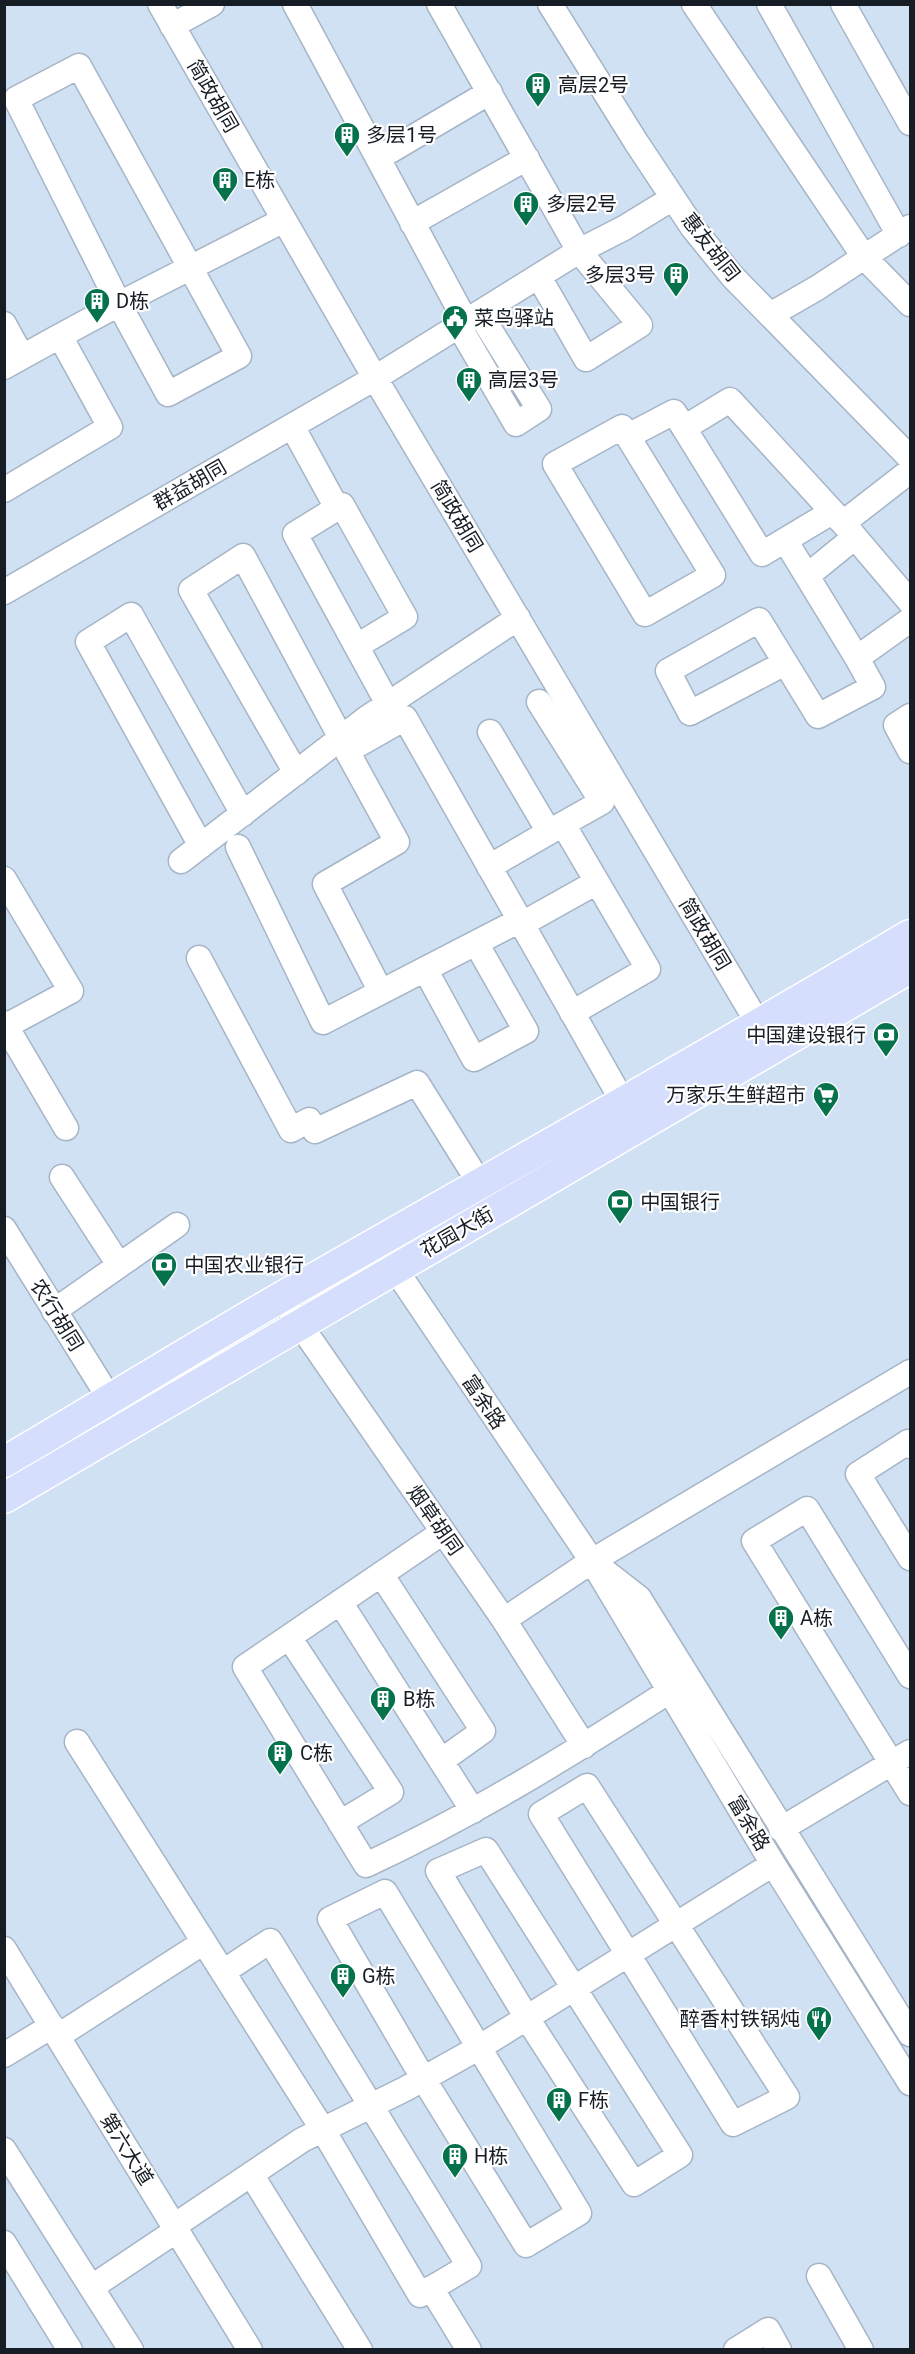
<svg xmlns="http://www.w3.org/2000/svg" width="915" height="2354" font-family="Roboto,'Noto Sans SC',sans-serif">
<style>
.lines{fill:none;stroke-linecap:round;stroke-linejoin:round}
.minor-casing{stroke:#a5b5c7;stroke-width:27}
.major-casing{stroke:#fff;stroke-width:33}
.minor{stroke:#fff;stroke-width:24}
.major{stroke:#d5dffd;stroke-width:30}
.labels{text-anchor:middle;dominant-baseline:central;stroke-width:4.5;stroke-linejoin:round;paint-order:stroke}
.poi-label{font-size:20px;fill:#171d24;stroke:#fff;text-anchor:start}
.street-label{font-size:20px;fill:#171d24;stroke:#fff}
</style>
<rect width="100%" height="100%" fill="#d1e1f4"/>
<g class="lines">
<g class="minor-casing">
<path id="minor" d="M 160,4 L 375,378 L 759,1025
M 295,4 L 466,322
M 439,4 L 579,251 L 640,325 L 586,359 L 539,277
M 550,4 L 636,142 L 693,228 L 732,276 L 910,458
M 694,4 L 864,257 L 910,304
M 769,4 L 899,235
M 843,4 L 910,123
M 172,26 L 212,4
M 378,158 L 490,92
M 412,223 L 527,158
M 770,315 L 817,288 L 910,227
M 4,324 L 22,357 L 4,367
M 459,326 L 516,424 L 539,409 L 480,314
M 60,336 L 119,304 L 16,99 L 79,66 L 239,356 L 168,394 L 119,304 L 284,220
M 292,426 L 337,508
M 622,427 L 713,575 L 645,614 L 555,464 Z
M 628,436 L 674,412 L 684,428
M 910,471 L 843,523 L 832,512 L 762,554 L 684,428 L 730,400 L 843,523 L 910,602
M 4,490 L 110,427 L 60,336 L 22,357
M 785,540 L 857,658 L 910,620
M 807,576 L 855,537
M 4,592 L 375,378 L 579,251 L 624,228 L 673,198
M 357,646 L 405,617 L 342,505 L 295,534 L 388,704
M 785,663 L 690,713 L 668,671 L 759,620 L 818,716 L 873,687 L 857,658
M 539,702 L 602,802 L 563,824
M 910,716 L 896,725 L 910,751
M 490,732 L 549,832
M 296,773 L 191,590 L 243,556 L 341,738
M 201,846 L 88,642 L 131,615 L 243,814
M 238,847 L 323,1022 L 520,920
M 181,861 L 367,718 L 518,618
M 489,867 L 563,824 L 648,969 L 572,1013
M 4,879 L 71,991 L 6,1026 L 4,1023
M 522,924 L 597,882
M 199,958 L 291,1130 L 309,1120 L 315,1131 L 417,1083 L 480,1184
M 425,969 L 474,1059 L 526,1031 L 476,943
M 381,992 L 325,884 L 397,842 L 347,751 L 405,718 L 623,1102
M 6,1026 L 66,1128
M 62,1177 L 119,1265
M 4,1229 L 111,1401
M 377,1242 L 592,1561 L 773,1864 L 910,2083
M 281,1297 L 504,1620 L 584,1746
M 54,1311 L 177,1225
M 910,1446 L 908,1442 L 858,1474 L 910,1558
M 443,1532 L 245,1667 L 366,1865 C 471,1816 570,1755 668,1692
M 603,1570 L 639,1598 L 910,2034
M 381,1574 L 483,1731 L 441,1761
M 340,1602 L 473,1811
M 504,1620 L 592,1561 L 910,1372
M 289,1637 L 391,1792 L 340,1823
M 910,1676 L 807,1509 L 754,1541 L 910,1793
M 77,1742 L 323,2130 L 420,2295 L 469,2266 L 270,1941 L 223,1972
M 587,1786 L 787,2097 L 733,2124 L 541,1814 Z
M 781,1829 L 910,1752
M 486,1850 L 680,2155 L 634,2184 L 527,2018 L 438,1871 Z
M 385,1892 L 579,2213 L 526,2245 L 423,2078 L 330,1919 Z
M 4,1949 L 250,2350
M 58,2036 L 204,1942
M 4,2055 L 52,2026
M 4,2150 L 131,2350
M 251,2174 L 360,2350
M 174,2226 L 302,2140 L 405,2089 L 480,2047 L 773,1864
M 4,2243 L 70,2350
M 819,2276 L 861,2350
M 92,2287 L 177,2230
M 431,2288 L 469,2350
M 736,2350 L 768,2330 L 779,2350"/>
</g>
<g class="major-casing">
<path id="major" d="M 4,1462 C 99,1407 191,1349 285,1295 C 494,1175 704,1058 910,935
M 4,1498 L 910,968"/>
</g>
<use href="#minor" class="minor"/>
<use href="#major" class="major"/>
</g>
<defs>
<g id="building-pin" transform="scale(1.35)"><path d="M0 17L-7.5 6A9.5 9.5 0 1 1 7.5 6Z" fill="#05724b" stroke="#fff"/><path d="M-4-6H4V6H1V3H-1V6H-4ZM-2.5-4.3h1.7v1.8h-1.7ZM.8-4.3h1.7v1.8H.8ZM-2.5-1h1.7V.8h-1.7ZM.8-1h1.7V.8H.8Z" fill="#fff"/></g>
<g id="civic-pin" transform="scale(1.35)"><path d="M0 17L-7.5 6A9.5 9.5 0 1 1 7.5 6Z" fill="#05724b" stroke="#fff"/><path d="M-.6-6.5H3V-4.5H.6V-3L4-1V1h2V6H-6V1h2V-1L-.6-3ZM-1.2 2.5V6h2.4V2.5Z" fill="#fff"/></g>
<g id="bank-pin" transform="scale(1.35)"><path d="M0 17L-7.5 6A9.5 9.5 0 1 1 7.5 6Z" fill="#05724b" stroke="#fff"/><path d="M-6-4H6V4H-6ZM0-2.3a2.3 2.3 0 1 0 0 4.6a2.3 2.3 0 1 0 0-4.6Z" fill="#fff"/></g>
<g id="supermarket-pin" transform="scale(1.35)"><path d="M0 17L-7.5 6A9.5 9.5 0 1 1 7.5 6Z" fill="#05724b" stroke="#fff"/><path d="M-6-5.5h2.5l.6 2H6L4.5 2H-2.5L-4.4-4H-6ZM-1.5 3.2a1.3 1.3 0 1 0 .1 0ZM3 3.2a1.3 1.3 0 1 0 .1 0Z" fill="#fff"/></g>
<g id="restaurant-pin" transform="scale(1.35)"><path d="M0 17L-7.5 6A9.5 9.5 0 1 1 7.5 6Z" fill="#05724b" stroke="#fff"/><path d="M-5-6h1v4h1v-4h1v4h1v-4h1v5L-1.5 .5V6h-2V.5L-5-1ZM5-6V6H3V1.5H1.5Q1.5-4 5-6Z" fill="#fff"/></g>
</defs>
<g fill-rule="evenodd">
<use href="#building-pin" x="538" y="85"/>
<use href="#building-pin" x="347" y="135"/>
<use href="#building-pin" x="225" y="180"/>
<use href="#building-pin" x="526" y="204"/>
<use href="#building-pin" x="676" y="275"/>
<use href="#building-pin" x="97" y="301"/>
<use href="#civic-pin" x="455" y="318"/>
<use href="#building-pin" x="469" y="380"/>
<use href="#bank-pin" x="886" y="1035"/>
<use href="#supermarket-pin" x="826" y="1095"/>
<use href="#bank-pin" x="620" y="1202"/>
<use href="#bank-pin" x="164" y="1265"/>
<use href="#building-pin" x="781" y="1618"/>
<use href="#building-pin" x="383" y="1699"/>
<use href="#building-pin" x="280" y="1753"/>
<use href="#building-pin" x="343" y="1976"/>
<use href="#restaurant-pin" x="819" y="2019"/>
<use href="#building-pin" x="559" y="2100"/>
<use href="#building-pin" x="455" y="2156"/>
</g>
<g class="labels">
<g class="poi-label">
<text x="558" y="85">高层2号</text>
<text x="366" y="135">多层1号</text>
<text x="244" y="180">E栋</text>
<text x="546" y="204">多层2号</text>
<text x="656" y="275" text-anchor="end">多层3号</text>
<text x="116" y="301">D栋</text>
<text x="474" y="318">菜鸟驿站</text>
<text x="488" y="380">高层3号</text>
<text x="866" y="1035" text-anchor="end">中国建设银行</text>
<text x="806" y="1095" text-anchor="end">万家乐生鲜超市</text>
<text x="640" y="1202">中国银行</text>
<text x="184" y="1265">中国农业银行</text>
<text x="800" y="1618">A栋</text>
<text x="403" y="1699">B栋</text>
<text x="300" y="1753">C栋</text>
<text x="362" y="1976">G栋</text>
<text x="800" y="2019" text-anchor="end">醉香村铁锅炖</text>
<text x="578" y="2100">F栋</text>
<text x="474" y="2156">H栋</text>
</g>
<g class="street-label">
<text transform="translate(213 96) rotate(60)">简政胡同</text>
<text transform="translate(711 247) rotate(52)">惠友胡同</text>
<text transform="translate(190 485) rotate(-30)">群益胡同</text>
<text transform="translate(457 516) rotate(59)">简政胡同</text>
<text transform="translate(705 934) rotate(59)">简政胡同</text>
<text transform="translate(457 1232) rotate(-30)">花园大街</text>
<text transform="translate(57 1315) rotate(58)">农行胡同</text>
<text transform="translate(484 1402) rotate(56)">富余路</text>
<text transform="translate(435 1520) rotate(55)">烟草胡同</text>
<text transform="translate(749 1823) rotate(59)">富余路</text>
<text transform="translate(127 2149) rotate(58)">第六大道</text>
</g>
</g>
<rect width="915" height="2354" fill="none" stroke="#171d24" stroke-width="12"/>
</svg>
